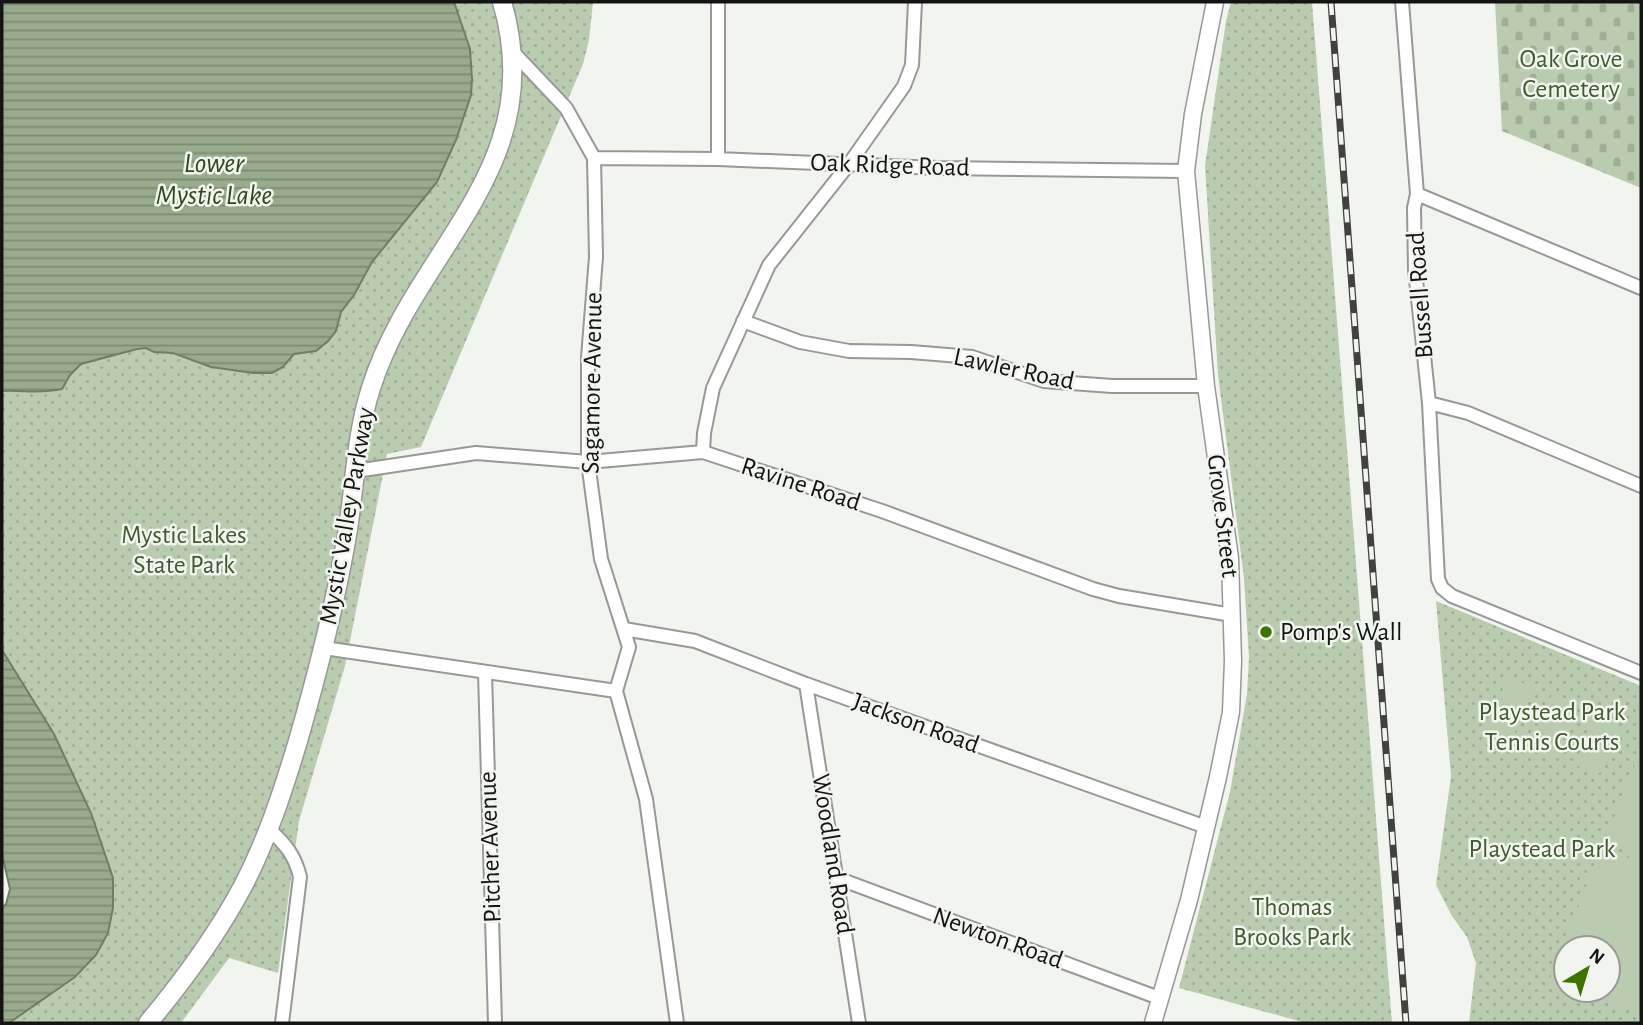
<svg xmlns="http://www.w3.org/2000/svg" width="1643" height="1025" font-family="'Alegreya Sans',sans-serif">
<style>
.grass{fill:url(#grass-dots);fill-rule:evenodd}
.cemetery{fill:url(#cemetery-stones)}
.pitch{fill:#baccb0}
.water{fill:url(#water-rules);stroke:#707e68;stroke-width:2}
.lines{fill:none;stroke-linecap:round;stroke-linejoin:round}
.minor-casing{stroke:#969995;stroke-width:16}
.tertiary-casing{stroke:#969995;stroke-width:19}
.secondary-casing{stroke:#969995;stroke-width:21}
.minor{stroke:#fff;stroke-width:12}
.tertiary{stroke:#fff;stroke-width:16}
.secondary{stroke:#fff;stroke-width:18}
.rail-casing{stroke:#404140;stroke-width:7}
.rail{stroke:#f1f4ef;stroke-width:4.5;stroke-dasharray:13;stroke-linecap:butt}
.poi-dot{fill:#3d7401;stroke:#f1f4ef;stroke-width:2.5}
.labels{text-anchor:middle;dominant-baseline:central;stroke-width:5;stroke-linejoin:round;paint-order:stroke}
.park-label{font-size:26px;fill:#405c2e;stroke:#f1f4ef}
.street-label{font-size:26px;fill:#131413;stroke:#f1f4ef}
.poi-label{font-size:26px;fill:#131413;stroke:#f1f4ef;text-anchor:start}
.water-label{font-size:28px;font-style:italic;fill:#2d481a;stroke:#f1f4ef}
</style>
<defs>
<pattern id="grass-dots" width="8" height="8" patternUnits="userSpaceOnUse" patternTransform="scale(1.75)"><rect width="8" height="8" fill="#baccb0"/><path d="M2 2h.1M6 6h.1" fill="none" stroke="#9fae96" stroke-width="1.8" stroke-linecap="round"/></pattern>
<pattern id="cemetery-stones" width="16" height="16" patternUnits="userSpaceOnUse" patternTransform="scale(1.75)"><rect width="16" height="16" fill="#baccb0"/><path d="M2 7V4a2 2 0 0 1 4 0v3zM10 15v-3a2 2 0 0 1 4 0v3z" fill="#9fae96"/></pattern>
<pattern id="water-rules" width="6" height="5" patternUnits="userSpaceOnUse" patternTransform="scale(1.75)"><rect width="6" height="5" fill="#98ac8d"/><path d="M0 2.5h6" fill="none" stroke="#7b8b72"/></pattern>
</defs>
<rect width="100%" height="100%" fill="#f1f4ef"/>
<path class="grass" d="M 454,2 L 593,2 L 589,40 L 583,64 L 421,447 L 387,454 L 345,666 L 299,821 L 278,973 L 229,958 L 181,1023 L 9,1023 L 75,977 L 96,955 L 108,933 L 113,908 L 113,878 L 91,813 L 54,734 L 2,650 L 2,391 C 24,390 40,394 61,389 L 70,375 L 81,364 L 137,349 L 146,348 L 154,352 L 173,353 L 190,358 L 316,351 L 336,331 L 341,312 L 354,295 L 372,262 L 437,182 L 456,140 L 471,95 L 460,18 Z
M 1231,2 L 1312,2 L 1392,1023 L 1306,1023 L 1179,988 L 1230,792 L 1247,694 L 1249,657 L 1244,578 L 1218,375 L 1205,166 L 1226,21 Z
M 1436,601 L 1641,686 L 1641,1023 L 1469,1023 L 1476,963 L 1467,937 L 1452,916 L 1436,885 L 1451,776 ZM 1566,948 L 1608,948 L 1608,990 L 1566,990 Z"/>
<path class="cemetery" d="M 1495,2 L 1641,2 L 1641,188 L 1502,131 Z"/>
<path class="pitch" d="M 1508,677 L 1533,687 L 1512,740 L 1487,730 Z
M 1552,694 L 1576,703 L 1555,757 L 1531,747 Z
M 1595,712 L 1620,721 L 1599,774 L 1575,765 Z
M 1641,750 L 1641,855 L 1605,840 Z
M 1602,847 L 1641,863 L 1641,1015 L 1580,990 L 1608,990 L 1608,948 L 1566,948 L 1566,984 L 1550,978 Z"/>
<path class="water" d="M 2,2 L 454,2 L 470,49 L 472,79 L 471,95 L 456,140 L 437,182 L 372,262 L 354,295 L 341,312 L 336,331 L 328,341 L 316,351 L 294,354 L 283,367 L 272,373 L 253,373 L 211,367 L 173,353 L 154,352 L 146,348 L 137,349 L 81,364 L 70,375 L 62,389 C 40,394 24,390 2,391 Z
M 2,650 L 54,734 L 91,813 L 113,878 L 113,908 L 108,933 L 96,955 L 75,977 L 9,1023 L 2,1023 L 2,908 L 6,904 L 10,889 L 2,854 Z"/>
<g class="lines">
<g class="minor-casing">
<path id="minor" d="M 1402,2 L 1417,194 L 1414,208 L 1415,270 L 1429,403 L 1438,579 L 1442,588 L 1452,596 L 1641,673
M 512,51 L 566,108 L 594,158 L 596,257 L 588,358 L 588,462 L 601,559 L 629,647 L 616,691 L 646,799 L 677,1023
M 594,158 L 718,159 L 938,168 L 1186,171
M 718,159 L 718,2
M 1417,194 L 1641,288
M 743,321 L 800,342 L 849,351 L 911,352 L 972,357 L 1044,381 L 1112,386 L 1206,386
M 1429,403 L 1468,413 L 1641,486
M 703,452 L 704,433 L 713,388 L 769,265 L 849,164 L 904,86 L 912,65 L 915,2
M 356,471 L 476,453 L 588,462 L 703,452 L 882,511 L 1093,589 L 1119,596 L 1232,615
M 624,629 L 695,641 L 806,684 L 1206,827
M 324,648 L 616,691
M 485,672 L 495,1023
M 806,684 L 859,1023
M 269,829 C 285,844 295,855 300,877 L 282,1023
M 837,878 L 1159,998"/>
</g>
<g class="tertiary-casing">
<path id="tertiary" d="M 1153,1023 L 1189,900 L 1218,777 L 1231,712 L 1233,661 L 1230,558 L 1206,386 L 1186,171 L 1193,114 L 1215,2"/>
</g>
<g class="secondary-casing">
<path id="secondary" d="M 148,1023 C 183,981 217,935 243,886 C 267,840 283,791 298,741 C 317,675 334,609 346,541 C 355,491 355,437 371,388 C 415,248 551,168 502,2"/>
</g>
<use href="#minor" class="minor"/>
<use href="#tertiary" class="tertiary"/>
<use href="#secondary" class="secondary"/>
<g class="rail-casing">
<path id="rail" d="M 1331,2 L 1406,1023"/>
</g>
<use href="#rail" class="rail"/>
</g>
<circle class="poi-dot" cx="1266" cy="632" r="7"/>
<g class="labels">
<g class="park-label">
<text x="1571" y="59">Oak Grove<tspan x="1571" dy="30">Cemetery</tspan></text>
<text x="184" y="535">Mystic Lakes<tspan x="184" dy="30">State Park</tspan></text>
<text x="1552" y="712">Playstead Park<tspan x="1552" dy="30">Tennis Courts</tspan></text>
<text x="1542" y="849">Playstead Park</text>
<text x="1292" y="907">Thomas<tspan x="1292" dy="30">Brooks Park</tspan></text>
</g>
<g class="street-label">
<text transform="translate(890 165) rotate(2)">Oak Ridge Road</text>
<text transform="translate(1420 295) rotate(-94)">Bussell Road</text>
<text transform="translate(1014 369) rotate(12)">Lawler Road</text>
<text transform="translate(592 383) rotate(-89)">Sagamore Avenue</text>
<text transform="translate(801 484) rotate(18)">Ravine Road</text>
<text transform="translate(347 516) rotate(-80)">Mystic Valley Parkway</text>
<text transform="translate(1223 516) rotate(83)">Grove Street</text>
<text transform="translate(916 723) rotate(20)">Jackson Road</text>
<text transform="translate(490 847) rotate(-92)">Pitcher Avenue</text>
<text transform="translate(833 854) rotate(81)">Woodland Road</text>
<text transform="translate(998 938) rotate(20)">Newton Road</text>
</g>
<g class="poi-label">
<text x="1280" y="632">Pomp's Wall</text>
</g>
<g class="water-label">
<text x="214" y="164">Lower<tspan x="214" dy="32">Mystic Lake</tspan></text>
</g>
</g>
<rect width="1643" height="1025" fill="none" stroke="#131413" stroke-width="7"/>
<g transform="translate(1587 969) rotate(38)"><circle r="33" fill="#f1f4ef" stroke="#989a97" stroke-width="2"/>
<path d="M0-5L12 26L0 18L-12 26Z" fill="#3d7401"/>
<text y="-10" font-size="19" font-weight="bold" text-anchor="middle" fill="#131413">N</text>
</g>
</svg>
